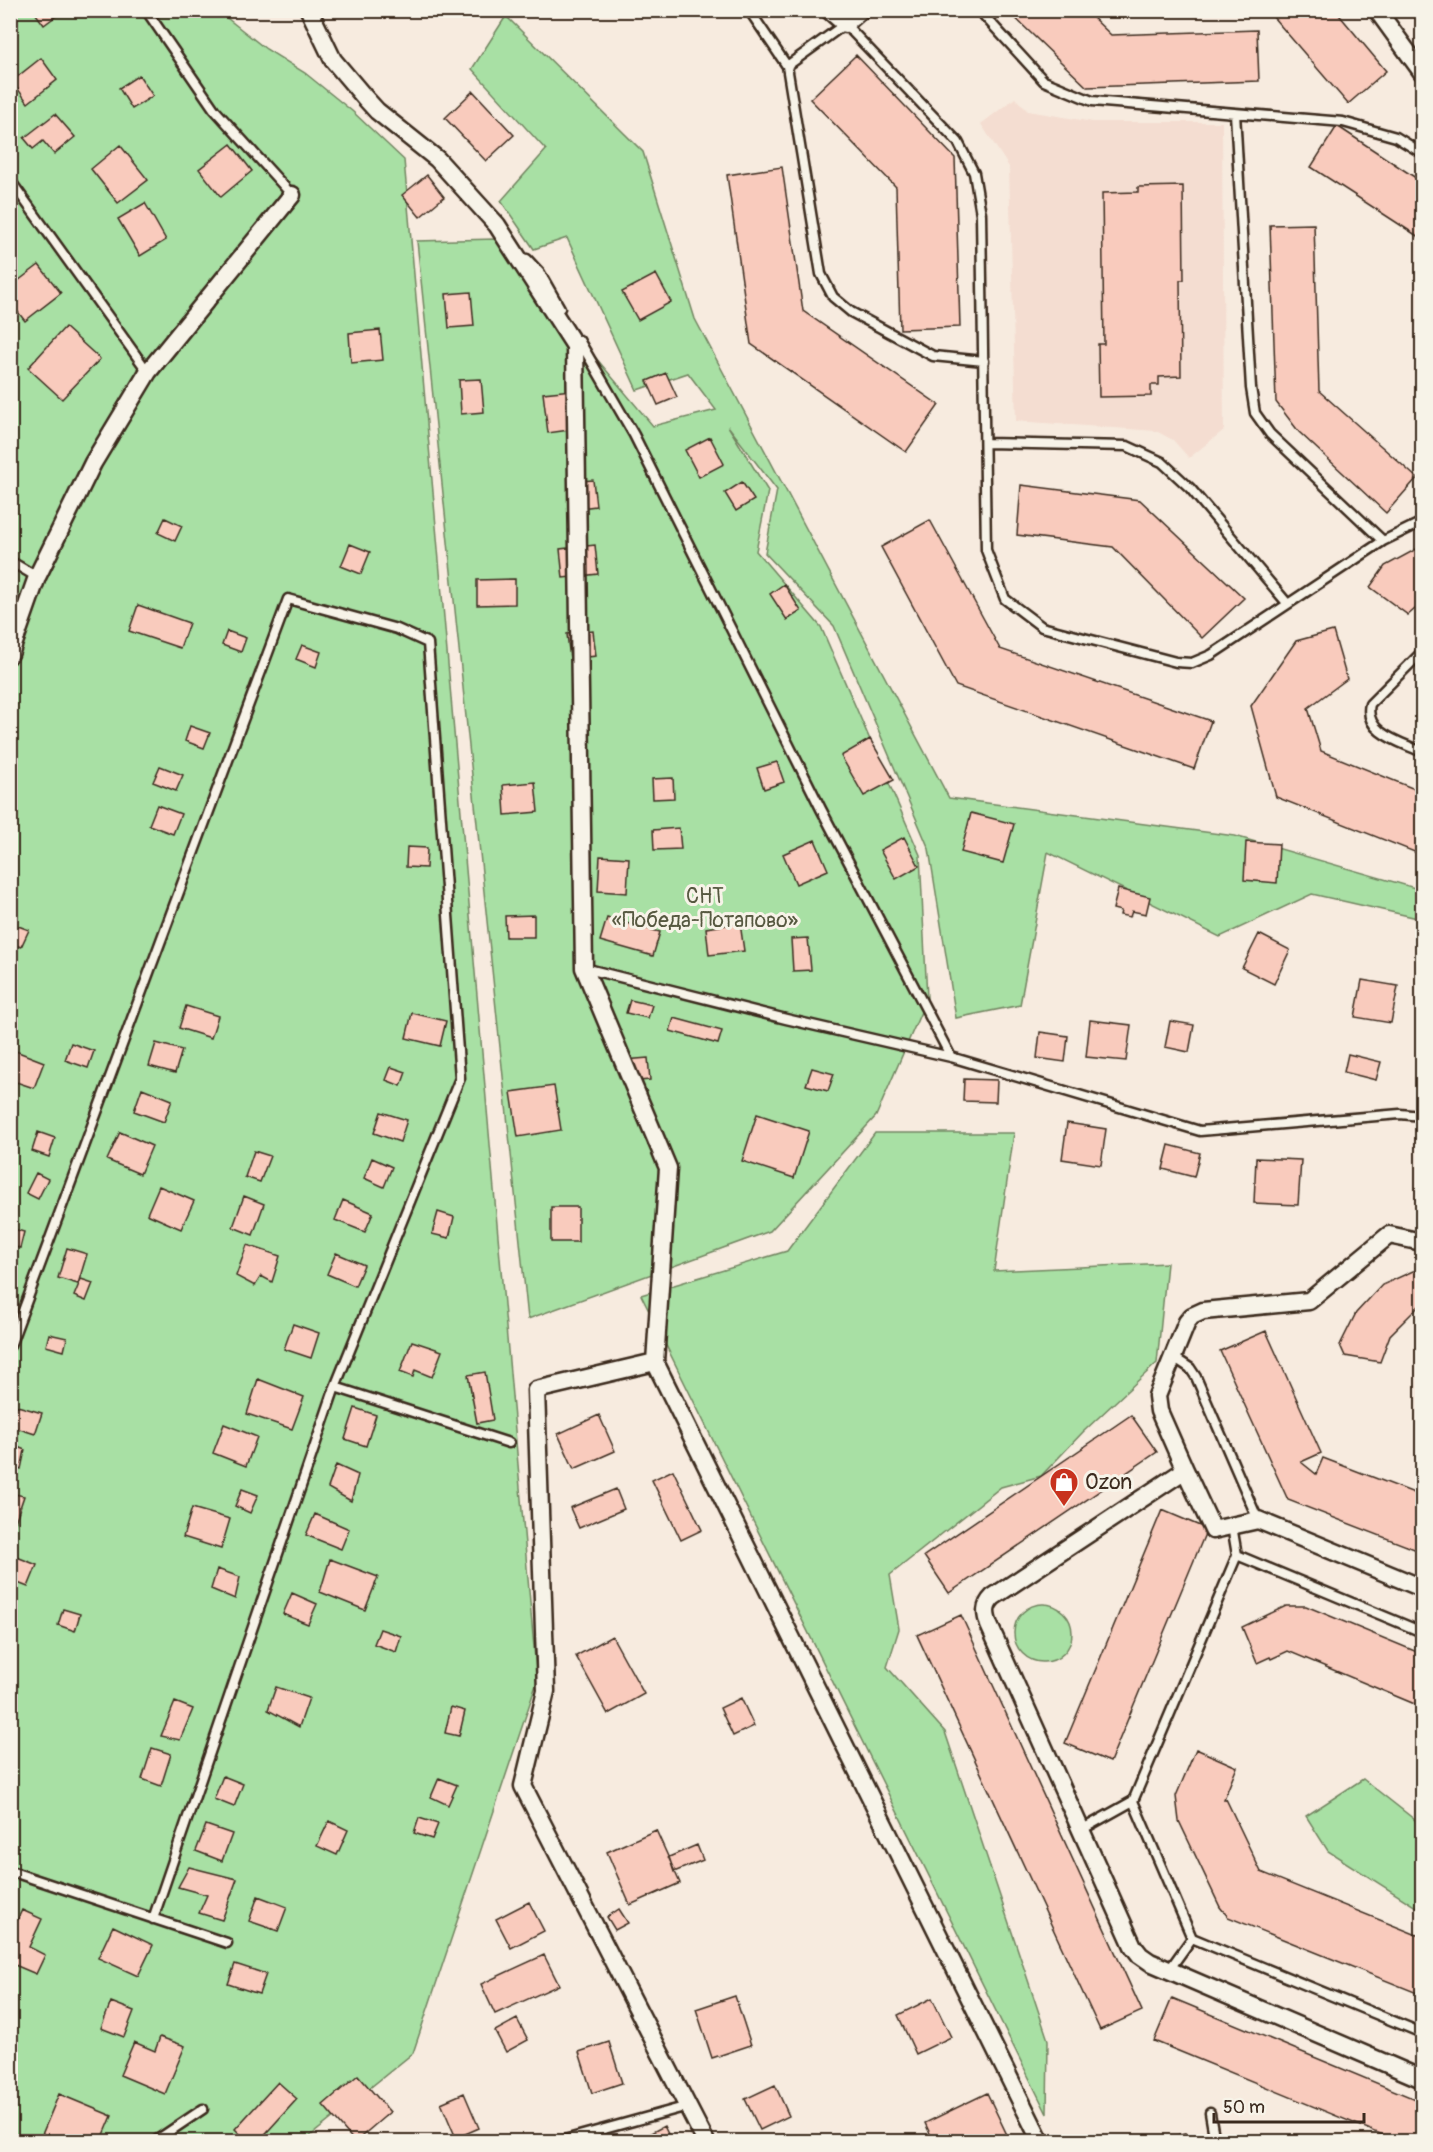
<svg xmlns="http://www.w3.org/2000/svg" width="1433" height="2152" font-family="Pangolin,sans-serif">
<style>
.built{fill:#f4ddd1}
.green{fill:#a8e0a4;stroke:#728561;stroke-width:1.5}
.building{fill:#f9cbbd;stroke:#3b2a1e;stroke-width:1.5}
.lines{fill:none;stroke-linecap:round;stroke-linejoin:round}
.lane-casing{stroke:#3b2a1e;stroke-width:13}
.street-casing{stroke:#3b2a1e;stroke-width:21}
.lane{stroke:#f7f3e8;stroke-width:8}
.street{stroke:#f7f3e8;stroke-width:16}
.labels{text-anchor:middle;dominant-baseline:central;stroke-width:6;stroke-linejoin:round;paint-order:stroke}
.park-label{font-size:21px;fill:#565840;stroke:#f7f3e8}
.poi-label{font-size:21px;fill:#3b2a1e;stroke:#f7f3e8;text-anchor:start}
</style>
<rect width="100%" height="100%" fill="#f7ebdf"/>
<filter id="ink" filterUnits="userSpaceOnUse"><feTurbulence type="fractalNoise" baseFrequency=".0167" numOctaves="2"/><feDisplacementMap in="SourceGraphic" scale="12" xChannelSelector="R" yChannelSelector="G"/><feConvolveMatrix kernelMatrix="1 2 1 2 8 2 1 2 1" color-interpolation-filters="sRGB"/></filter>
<g filter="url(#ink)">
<path class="built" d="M 1015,98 L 1028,111 L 1093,122 L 1222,122 L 1224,430 L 1189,458 L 1173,440 L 1156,431 L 1016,421 L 1009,167 L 981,124 Z"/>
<path class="green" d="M 11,11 L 218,11 L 266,49 L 305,73 L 352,111 L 404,160 L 537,1682 L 413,2053 L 304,2141 L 11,2142 Z
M 506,16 L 643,152 L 695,319 L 949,798 L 1235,836 L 1422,890 L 1422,919 L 1312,894 L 1220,937 L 1048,852 L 1020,1005 L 956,1018 L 929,849 L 834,626 L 765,553 L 777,490 L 728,426 L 768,491 L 756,551 L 821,627 L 920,855 L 927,998 L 876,1116 L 770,1231 L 528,1319 L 417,241 L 496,239 L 653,426 L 716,410 L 688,373 L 637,390 L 567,238 L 534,249 L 501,201 L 546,150 L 472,69 Z
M 875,1133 L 1014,1133 L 994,1271 L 1167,1263 L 1157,1363 L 1083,1432 L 1041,1476 L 1001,1487 L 890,1575 L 899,1629 L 887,1667 L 945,1732 L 1048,2040 L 1047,2114 L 641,1295 L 787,1251 Z
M1014 1633a29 29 0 1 1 58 0a29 29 0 1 1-58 0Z
M 1363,1779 L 1415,1820 L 1422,1838 L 1422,1911 L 1328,1851 L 1306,1816 Z"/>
<path class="building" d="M 33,10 L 64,10 L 44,25 Z
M 1007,10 L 1085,10 L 1111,35 L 1257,30 L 1259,81 L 1087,87 Z
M 1267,10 L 1335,10 L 1386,71 L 1348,104 Z
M 856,55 L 955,158 L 960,327 L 900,329 L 896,187 L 810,99 Z
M 41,58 L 57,80 L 28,103 L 12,81 Z
M 139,75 L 153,96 L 132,109 L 119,88 Z
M 473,91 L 514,135 L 486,161 L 445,118 Z
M 55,114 L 75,137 L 54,154 L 43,141 L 33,149 L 24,138 Z
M 1337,126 L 1422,182 L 1422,239 L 1311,167 Z
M 231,144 L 252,171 L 221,197 L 199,169 Z
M 120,145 L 148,180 L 118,203 L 91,169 Z
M 782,167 L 803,311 L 939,405 L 906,452 L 751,344 L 727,175 Z
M 427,175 L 444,197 L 420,217 L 402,195 Z
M 1183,186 L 1184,280 L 1180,280 L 1181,376 L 1159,377 L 1159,385 L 1151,385 L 1151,396 L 1099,397 L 1098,344 L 1104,344 L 1102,193 L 1138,192 L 1138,187 Z
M 145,203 L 166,240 L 140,256 L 118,219 Z
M 1314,224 L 1319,391 L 1417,478 L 1386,513 L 1299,432 L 1276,402 L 1270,225 Z
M 39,265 L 61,293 L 25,321 L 10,302 L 10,287 Z
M 656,274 L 671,302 L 638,320 L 622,292 Z
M 471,292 L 474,326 L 449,328 L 446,294 Z
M 65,327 L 100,359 L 62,399 L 28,368 Z
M 380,330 L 383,360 L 351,363 L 349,333 Z
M 666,373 L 677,397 L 658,405 L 647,381 Z
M 481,379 L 484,412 L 461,414 L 459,380 Z
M 572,390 L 576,429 L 548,433 L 543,393 Z
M 710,437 L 724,464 L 699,477 L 685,450 Z
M 593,480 L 596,506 L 572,509 L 570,482 Z
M 742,482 L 754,500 L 736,511 L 725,493 Z
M 1021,485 L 1140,500 L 1244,598 L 1202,638 L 1113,547 L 1017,535 Z
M 165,518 L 182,526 L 175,541 L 158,533 Z
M 930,520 L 1000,649 L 1211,721 L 1194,769 L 956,686 L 881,547 Z
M 350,544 L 370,552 L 361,574 L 341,566 Z
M 595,545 L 598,574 L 563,578 L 560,549 Z
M 1422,546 L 1422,603 L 1408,615 L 1370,587 L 1385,566 Z
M 515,579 L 515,604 L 477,605 L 477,580 Z
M 784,584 L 801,611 L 787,620 L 770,594 Z
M 138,605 L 189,623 L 180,648 L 129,631 Z
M 227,631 L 246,638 L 241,652 L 222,645 Z
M 593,631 L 596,656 L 570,659 L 567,634 Z
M 1333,631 L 1347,679 L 1308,708 L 1321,751 L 1422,792 L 1422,855 L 1276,797 L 1251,706 L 1296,641 Z
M 302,645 L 321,652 L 316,667 L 296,659 Z
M 190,726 L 210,733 L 204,748 L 185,741 Z
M 870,739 L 894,780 L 864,796 L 841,756 Z
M 777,762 L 784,782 L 764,789 L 757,768 Z
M 160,766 L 183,775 L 176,791 L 153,782 Z
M 673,778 L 674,798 L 653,799 L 652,779 Z
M 535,782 L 538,812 L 505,815 L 503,785 Z
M 157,805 L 181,814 L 173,834 L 149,825 Z
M 971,813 L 1014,824 L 1003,863 L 961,852 Z
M 679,828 L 681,849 L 654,850 L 653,830 Z
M 904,837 L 919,866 L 896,879 L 880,850 Z
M 815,840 L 828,870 L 796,884 L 783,854 Z
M 1246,842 L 1279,844 L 1277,883 L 1244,880 Z
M 407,847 L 427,848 L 426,868 L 406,867 Z
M 600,856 L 629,858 L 627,893 L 598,891 Z
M 1118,889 L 1150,897 L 1146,914 L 1132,911 L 1130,917 L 1120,915 L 1121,911 L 1113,909 Z
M 534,915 L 534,937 L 506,937 L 505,916 Z
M 607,918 L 660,932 L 653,956 L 600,941 Z
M 10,923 L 29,930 L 21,947 L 10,943 Z
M 740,923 L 744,951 L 709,955 L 706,928 Z
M 1259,934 L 1290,950 L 1274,984 L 1242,968 Z
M 808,938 L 811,970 L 793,971 L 791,939 Z
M 1362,980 L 1398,986 L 1391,1023 L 1355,1017 Z
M 630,1000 L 652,1005 L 648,1018 L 626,1013 Z
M 186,1006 L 218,1016 L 211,1038 L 179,1028 Z
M 412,1013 L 446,1021 L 440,1046 L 406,1038 Z
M 674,1018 L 722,1031 L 718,1044 L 670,1031 Z
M 1090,1020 L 1131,1025 L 1126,1061 L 1086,1057 Z
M 1170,1021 L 1194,1025 L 1189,1052 L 1165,1047 Z
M 1040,1032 L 1068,1036 L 1065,1062 L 1037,1058 Z
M 71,1043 L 94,1051 L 88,1068 L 65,1060 Z
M 156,1043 L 182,1050 L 175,1073 L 149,1066 Z
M 13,1050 L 44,1062 L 34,1088 L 10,1080 L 10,1057 Z
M 1348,1054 L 1381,1062 L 1376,1080 L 1344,1072 Z
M 648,1058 L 650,1080 L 626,1082 L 625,1060 Z
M 391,1067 L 406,1072 L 401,1086 L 386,1080 Z
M 812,1068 L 834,1074 L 828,1091 L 806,1085 Z
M 964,1079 L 997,1080 L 996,1102 L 963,1101 Z
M 554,1086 L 561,1130 L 518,1137 L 511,1092 Z
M 142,1088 L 172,1100 L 164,1122 L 134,1111 Z
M 381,1112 L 407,1120 L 400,1142 L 374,1133 Z
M 757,1114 L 809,1131 L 794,1178 L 742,1161 Z
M 1067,1123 L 1106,1129 L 1101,1165 L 1062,1159 Z
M 38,1132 L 55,1138 L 49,1157 L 32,1151 Z
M 120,1132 L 152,1146 L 140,1174 L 107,1160 Z
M 1169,1145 L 1200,1153 L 1194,1177 L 1163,1169 Z
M 254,1151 L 270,1156 L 260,1182 L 245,1177 Z
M 372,1158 L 392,1167 L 384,1187 L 364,1178 Z
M 1256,1158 L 1301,1160 L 1298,1205 L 1254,1203 Z
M 36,1173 L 48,1179 L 38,1199 L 26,1193 Z
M 159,1186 L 194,1201 L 181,1229 L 147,1214 Z
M 244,1196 L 264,1204 L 253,1235 L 233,1227 Z
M 343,1200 L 373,1213 L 365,1232 L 335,1220 Z
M 551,1207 L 578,1207 L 578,1242 L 551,1242 Z
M 438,1212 L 454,1217 L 449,1238 L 432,1234 Z
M 10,1228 L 24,1232 L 20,1248 L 10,1246 Z
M 247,1245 L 280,1256 L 272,1282 L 261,1276 L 255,1286 L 236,1276 Z
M 67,1248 L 87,1254 L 78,1284 L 58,1278 Z
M 336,1253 L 364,1265 L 355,1286 L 327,1274 Z
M 1413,1271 L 1422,1271 L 1422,1304 L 1420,1305 L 1390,1335 L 1380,1362 L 1345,1356 L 1340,1345 L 1356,1313 L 1382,1285 Z
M 81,1279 L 93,1283 L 86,1301 L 74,1296 Z
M 293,1324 L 319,1333 L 311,1358 L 284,1349 Z
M 1266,1331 L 1321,1453 L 1301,1462 L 1316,1474 L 1323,1458 L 1422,1496 L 1422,1552 L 1288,1500 L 1220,1351 Z
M 49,1334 L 67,1338 L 64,1351 L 46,1346 Z
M 412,1341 L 442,1351 L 432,1377 L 415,1370 L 413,1377 L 400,1372 Z
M 485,1372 L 493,1420 L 477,1423 L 468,1375 Z
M 258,1379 L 304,1397 L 292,1429 L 247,1414 Z
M 14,1405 L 42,1413 L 35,1434 L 10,1426 L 10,1418 Z
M 355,1408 L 376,1415 L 366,1446 L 345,1439 Z
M 599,1415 L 615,1451 L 574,1469 L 558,1434 Z
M 1131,1415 L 1157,1452 L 949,1593 L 924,1556 Z
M 224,1424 L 257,1437 L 246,1466 L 213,1453 Z
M 10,1444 L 25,1450 L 21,1469 L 10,1465 Z
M 336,1465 L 358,1475 L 351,1501 L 328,1488 Z
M 673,1470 L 702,1530 L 681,1540 L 652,1480 Z
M 242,1489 L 258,1495 L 250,1513 L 235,1506 Z
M 616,1489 L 624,1509 L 579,1528 L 570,1508 Z
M 10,1493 L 24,1496 L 13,1528 L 10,1527 Z
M 192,1508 L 230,1519 L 221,1549 L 183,1537 Z
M 1162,1510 L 1207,1529 L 1110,1762 L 1065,1743 Z
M 315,1514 L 349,1529 L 341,1549 L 306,1535 Z
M 12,1555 L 37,1565 L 28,1587 L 10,1580 Z
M 330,1559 L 378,1577 L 365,1610 L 320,1592 Z
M 217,1569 L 240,1577 L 235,1599 L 211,1589 Z
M 292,1593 L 317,1604 L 308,1624 L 283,1614 Z
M 1286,1606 L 1306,1606 L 1422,1654 L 1422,1707 L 1288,1651 L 1271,1659 L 1270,1657 L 1257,1663 L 1242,1627 Z
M 63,1609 L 80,1614 L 75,1631 L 58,1625 Z
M 961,1615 L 1142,2011 L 1100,2030 L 917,1635 Z
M 380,1629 L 401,1636 L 396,1652 L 374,1644 Z
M 612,1636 L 644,1694 L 608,1714 L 576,1656 Z
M 276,1687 L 309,1698 L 299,1727 L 268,1710 Z
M 741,1698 L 754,1726 L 733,1736 L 720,1708 Z
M 175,1702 L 193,1709 L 180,1740 L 161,1736 Z
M 451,1707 L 465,1711 L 459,1736 L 445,1733 Z
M 152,1748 L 171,1754 L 161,1786 L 142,1779 Z
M 1196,1749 L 1237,1767 L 1224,1799 L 1226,1799 L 1261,1872 L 1422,1937 L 1422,1995 L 1228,1917 L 1220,1907 L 1179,1821 L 1176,1796 Z
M 223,1776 L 243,1784 L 234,1807 L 214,1799 Z
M 439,1778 L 457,1785 L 448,1805 L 431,1797 Z
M 419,1818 L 438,1824 L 432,1839 L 414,1833 Z
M 329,1821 L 348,1830 L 337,1855 L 317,1846 Z
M 206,1825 L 232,1834 L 222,1861 L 196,1851 Z
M 656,1830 L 680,1883 L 630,1905 L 607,1852 Z
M 697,1845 L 703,1860 L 674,1872 L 669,1857 Z
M 189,1867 L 237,1879 L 222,1920 L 199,1913 L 207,1895 L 178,1887 Z
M 258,1896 L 287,1907 L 278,1931 L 249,1921 Z
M 529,1902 L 544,1931 L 511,1948 L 496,1919 Z
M 619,1909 L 628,1923 L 615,1930 L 607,1917 Z
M 22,1910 L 42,1919 L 29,1947 L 45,1955 L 36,1974 L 10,1963 L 10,1935 Z
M 113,1926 L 153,1945 L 138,1976 L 98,1958 Z
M 544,1955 L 559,1985 L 495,2014 L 481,1984 Z
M 235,1964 L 266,1974 L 259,1994 L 228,1984 Z
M 735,1996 L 751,2045 L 712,2058 L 696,2009 Z
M 932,1998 L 951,2037 L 916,2054 L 898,2015 Z
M 1172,1998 L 1415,2099 L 1422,2111 L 1422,2142 L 1387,2142 L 1383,2135 L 1154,2041 Z
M 111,2002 L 134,2011 L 124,2037 L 101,2028 Z
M 517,2019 L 528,2040 L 506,2052 L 495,2031 Z
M 160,2037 L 185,2046 L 165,2094 L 120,2075 L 134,2042 L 155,2051 Z
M 609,2042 L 622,2083 L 592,2093 L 579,2052 Z
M 358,2075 L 390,2112 L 355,2142 L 323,2105 Z
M 278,2082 L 297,2099 L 258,2142 L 248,2142 L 235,2129 Z
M 775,2085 L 789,2116 L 760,2130 L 745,2099 Z
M 464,2093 L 479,2128 L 456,2138 L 441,2103 Z
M 987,2093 L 1009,2139 L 1005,2142 L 934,2142 L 925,2123 Z
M 59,2094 L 112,2116 L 101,2142 L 51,2142 L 41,2137 Z
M 664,2126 L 672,2142 L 634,2142 Z
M 1186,2133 L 1188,2142 L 1150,2142 Z"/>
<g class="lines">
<g class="lane-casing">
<path id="lane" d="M 146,10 L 214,109 L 292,195
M 749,10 L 787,66 L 821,274 L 833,297 L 851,312 L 933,356 L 984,361
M 979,10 L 1044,81 L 1092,101 L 1343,122 L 1396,137 L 1422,153
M 787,66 L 845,24 L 958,142 L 974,173 L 981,214 L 986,550 L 1005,599 L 1042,627 L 1176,662 L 1192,663 L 1211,655 L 1383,541 L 1422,522
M 1235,113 L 1251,388 L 1255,413 L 1270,434 L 1383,541
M 10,180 L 148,372
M 527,259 L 540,273 L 560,308
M 579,340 L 634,435 L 821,809 L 951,1057
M 985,443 L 1127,446 L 1162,462 L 1190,488 L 1287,603
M 10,561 L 37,577
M 1422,652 L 1370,704 C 1363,733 1401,742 1422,752
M 584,968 L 786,1019 L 951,1057 L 1200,1131 L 1400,1114 L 1422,1116
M 10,1346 L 288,599 L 397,629 L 428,643 L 460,1078 L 335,1387 L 153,1919
M 1172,1356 L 1190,1368 L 1196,1377 L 1258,1520
M 335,1387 L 509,1443
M 1232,1526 L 1237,1555
M 1133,1801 L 1192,1938 L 1422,2033
M 1081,1830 L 1133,1801 L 1237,1555 L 1422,1632
M 10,1871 L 227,1943
M 1169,1970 L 1192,1938
M 1210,2113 L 1215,2142
M 154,2142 L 203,2109
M 557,2142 L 688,2106"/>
</g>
<g class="street-casing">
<path id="street" d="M 309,10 L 333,60 L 366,99 L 377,111 L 437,159 L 497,225 L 575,346 L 584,968 L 668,1168 L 655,1362
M 829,10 L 845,24 L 861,10
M 1377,10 L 1422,72
M 10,654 L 37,577 L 93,463 L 148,372 L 292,195
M 1185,1470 L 1159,1411 L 1157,1396 L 1187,1322 L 1192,1316 L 1203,1311 L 1309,1301 L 1389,1235 L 1422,1242
M 1422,1588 L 1258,1520 L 1213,1530 L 1185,1470 L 993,1597 C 984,1606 985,1614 989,1625 L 1133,1946 L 1140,1955 L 1150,1962 L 1422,2079
M 706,2142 L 523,1786 L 546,1691 L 536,1390 L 655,1362 L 1041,2142"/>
</g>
<use href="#lane" class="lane"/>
<use href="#street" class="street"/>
</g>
</g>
<defs>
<g id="shop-pin" transform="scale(1.5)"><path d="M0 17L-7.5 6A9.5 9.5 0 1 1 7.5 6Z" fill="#c8321e" stroke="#f7f3e8"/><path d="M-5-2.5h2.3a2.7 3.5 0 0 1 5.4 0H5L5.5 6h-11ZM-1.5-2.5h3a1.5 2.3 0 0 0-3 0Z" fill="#fff"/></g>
</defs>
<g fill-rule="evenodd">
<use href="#shop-pin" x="1064" y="1482"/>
</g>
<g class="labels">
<g class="park-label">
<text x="705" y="896">СНТ<tspan x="705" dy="24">«Победа-Потапово»</tspan></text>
</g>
<g class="poi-label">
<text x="1085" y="1482">Ozon</text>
</g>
</g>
<rect width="1433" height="2152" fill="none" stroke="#f7f3e8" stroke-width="36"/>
<rect x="18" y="18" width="1397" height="2116" fill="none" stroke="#3b2a1e" stroke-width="2" filter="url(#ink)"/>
<path d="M1214 2113v9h150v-9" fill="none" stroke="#3b2a1e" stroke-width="3"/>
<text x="1223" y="2113" font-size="18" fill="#3b2a1e" stroke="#f7f3e8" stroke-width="4.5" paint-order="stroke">50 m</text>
</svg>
